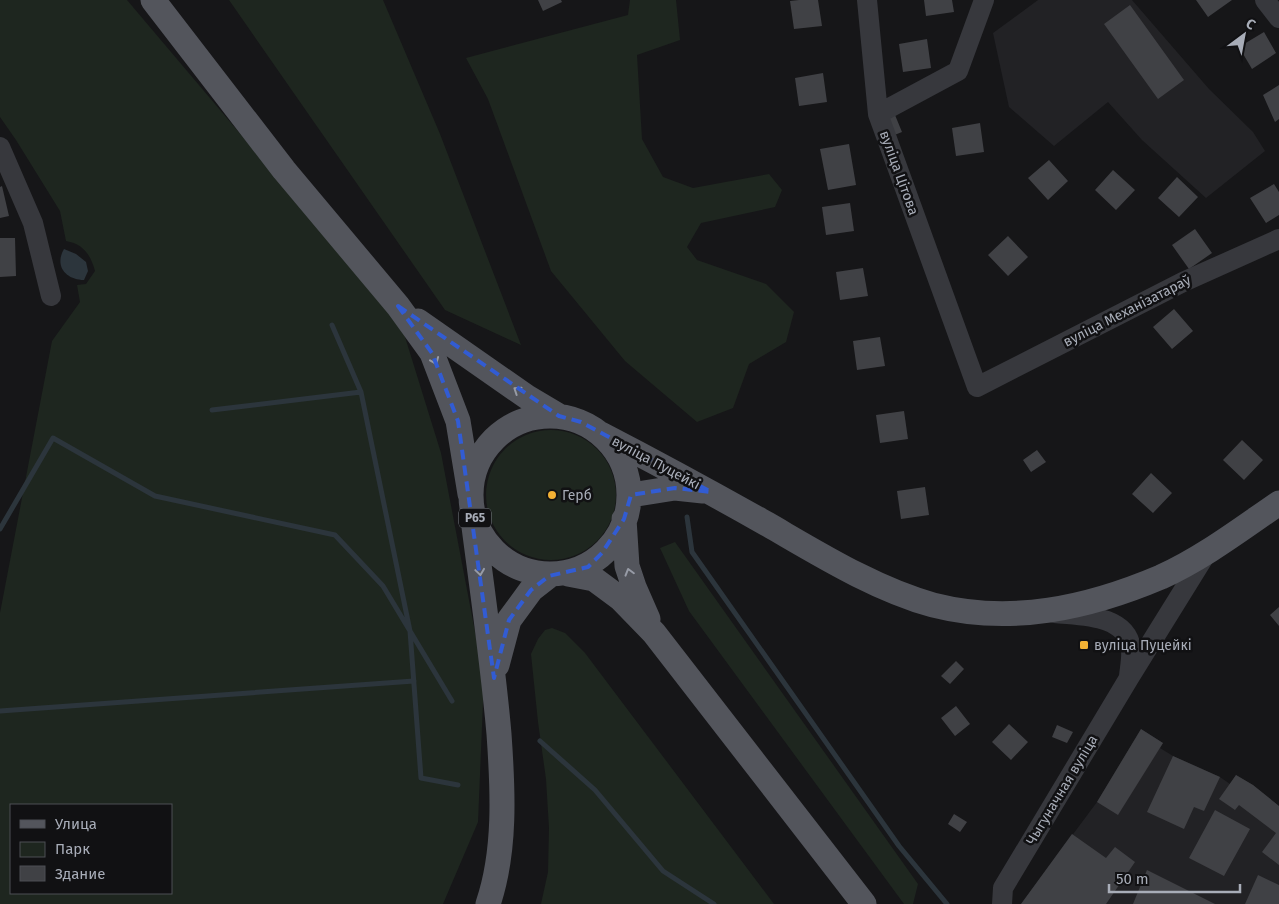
<svg xmlns="http://www.w3.org/2000/svg" width="1279" height="904" font-family="'Fira Sans',sans-serif">
<style>
.built{fill:#222225}
.green{fill:#1e261f;fill-rule:evenodd}
.water{fill:#2c353c}
.lines{fill:none;stroke-linecap:round;stroke-linejoin:round}
.stream{stroke:#2c353c;stroke-width:5}
.building{fill:#404145}
.minor{stroke:#37383d;stroke-width:20}
.major{stroke:#53555c;stroke-width:25}
.oneway{stroke:#979ba6}
.marked{fill:none;stroke:#325cd3;stroke-width:4;stroke-dasharray:10 6;stroke-linejoin:round}
.poi-dot{fill:#f2b134;stroke:#111113;stroke-width:2}
.labels{text-anchor:middle;dominant-baseline:central;stroke-width:5;stroke-linejoin:round;paint-order:stroke}
.shield{fill:#111113;stroke:#7b7e86;stroke-width:1}
.shield-label{font-size:12px;font-weight:bold;fill:#a8adb8}
.street-label{font-size:14px;fill:#a8adb8;stroke:#111113}
.poi-label{font-size:14px;fill:#a8adb8;stroke:#111113;text-anchor:start}
</style>
<rect width="100%" height="100%" fill="#161618"/>
<path class="built" d="M 1038,0 L 1132,0 L 1209,89 L 1253,132 L 1265,151 L 1206,198 L 1142,140 L 1108,102 L 1054,146 L 1009,107 L 993,33 Z
M 1141,729 L 1163,743 L 1160,748 L 1173,756 L 1220,777 L 1230,784 L 1236,775 L 1253,785 L 1279,806 L 1279,904 L 1021,904 L 1097,802 Z"/>
<path class="green" d="M 0,0 L 127,0 L 401,324 L 441,453 L 484,679 L 478,822 L 443,904 L 0,904 L 0,613 L 52,341 L 80,302 L 77,285 L 86,284 L 95,271 C 91,256 84,244 66,241 L 60,211 L 16,140 L 0,117 ZM 11,805 L 171,805 L 171,893 L 11,893 Z
M 229,0 L 383,0 L 440,134 L 521,345 L 445,310 Z
M 630,0 L 676,0 L 680,40 L 637,55 L 642,139 L 663,177 L 693,188 L 769,174 L 782,190 L 775,207 L 701,223 L 687,247 L 697,260 L 766,284 L 794,312 L 786,342 L 749,364 L 733,408 L 697,422 L 625,361 L 551,271 L 488,99 L 466,58 L 628,15 Z
M486 495a65 65 0 1 1 130 0a65 65 0 1 1-130 0Z
M 675,542 L 918,884 L 913,904 L 904,904 L 689,611 L 660,548 Z
M 552,628 L 565,633 L 585,653 L 774,904 L 541,904 L 548,872 L 549,828 L 546,779 L 538,722 L 531,654 L 538,639 L 545,630 Z"/>
<path class="water" d="M 64,249 L 76,254 L 86,262 L 88,271 L 84,280 C 66,280 54,266 64,249 Z"/>
<g class="lines">
<path class="stream" d="M 361,392 L 410,631 L 421,778 L 458,785
M 212,410 L 361,392 L 332,325
M 687,517 L 692,552 L 899,846 L 947,904
M 0,529 L 53,438 L 155,496 L 335,535 L 383,586 L 452,701
M 0,711 L 414,681
M 540,741 L 595,790 L 663,871 L 714,904"/>
</g>
<path class="building" d="M 538,0 L 561,0 L 562,2 L 543,11 Z
M 799,0 L 818,0 L 822,26 L 794,29 L 790,1 Z
M 924,0 L 952,0 L 954,12 L 926,16 Z
M 1196,0 L 1232,0 L 1208,17 Z
M 1130,5 L 1184,80 L 1158,99 L 1104,24 Z
M 1264,32 L 1276,53 L 1252,69 L 1239,47 Z
M 927,39 L 931,68 L 903,72 L 899,44 Z
M 823,73 L 827,102 L 799,106 L 795,78 Z
M 1279,85 L 1279,119 L 1275,122 L 1263,95 Z
M 895,115 L 902,132 L 892,136 L 885,119 Z
M 980,123 L 984,152 L 956,156 L 952,128 Z
M 849,144 L 856,185 L 828,190 L 820,149 Z
M 1049,160 L 1068,181 L 1048,200 L 1028,178 Z
M 1113,170 L 1135,190 L 1116,210 L 1095,190 Z
M 1177,177 L 1198,197 L 1179,217 L 1158,198 Z
M 1274,184 L 1279,192 L 1279,215 L 1266,223 L 1250,198 Z
M 2,186 L 9,216 L 0,218 L 0,187 Z
M 850,203 L 854,231 L 826,235 L 822,207 Z
M 1195,229 L 1212,253 L 1189,269 L 1172,245 Z
M 1008,236 L 1028,257 L 1008,276 L 988,255 Z
M 0,238 L 15,238 L 16,276 L 0,277 Z
M 863,268 L 868,296 L 840,300 L 836,272 Z
M 1174,309 L 1193,331 L 1172,349 L 1153,327 Z
M 880,337 L 885,366 L 857,370 L 853,341 Z
M 904,411 L 908,439 L 880,443 L 876,415 Z
M 1242,440 L 1263,460 L 1244,480 L 1223,460 Z
M 1037,450 L 1046,462 L 1031,472 L 1023,460 Z
M 1151,473 L 1172,493 L 1153,513 L 1132,494 Z
M 925,487 L 929,515 L 901,519 L 897,491 Z
M 1279,607 L 1279,626 L 1270,615 Z
M 956,661 L 964,669 L 950,684 L 941,676 Z
M 956,706 L 970,724 L 955,736 L 941,718 Z
M 1009,724 L 1028,742 L 1011,760 L 992,742 Z
M 1057,725 L 1073,732 L 1067,743 L 1052,737 Z
M 1141,729 L 1163,743 L 1118,815 L 1097,802 Z
M 1173,756 L 1220,777 L 1204,811 L 1194,807 L 1184,829 L 1147,812 Z
M 1236,775 L 1253,785 L 1279,806 L 1279,865 L 1262,852 L 1276,833 L 1239,805 L 1235,810 L 1219,799 Z
M 1215,810 L 1250,829 L 1224,876 L 1189,858 Z
M 954,814 L 967,822 L 960,832 L 948,824 Z
M 1072,834 L 1106,858 L 1115,847 L 1135,862 L 1106,904 L 1021,904 Z
M 1147,870 L 1215,904 L 1133,904 Z
M 1258,875 L 1279,885 L 1279,904 L 1245,904 Z"/>
<g class="lines">
<path class="minor" d="M 867,0 L 878,114
M 984,0 L 958,71 L 878,114 L 977,387 L 1183,282 L 1279,239
M 1265,0 L 1279,18
M 0,147 L 33,223 L 51,296
M 1055,613 C 1080,616 1126,614 1131,648 C 1132,657 1130,667 1129,676
M 1002,904 L 1003,888 L 1129,678 L 1206,554"/>
<path class="major" d="M 153,0 L 284,170 L 398,306 L 432,353 L 458,421 L 470,494
M 418,321 L 527,397 L 559,416
M471 495a79 79 0 1 1 158 0a79 79 0 1 1-158 0Z
M 601,434 C 657,463 712,493 767,524 C 819,554 875,589 933,605 C 1011,625 1088,608 1161,577 C 1203,558 1241,529 1279,503
M 631,495 L 675,488 L 703,491
M 624,519 L 627,566 L 634,587 L 648,619
M 474,527 C 483,596 493,665 499,734 C 503,790 506,851 488,904
M 568,574 L 594,579 L 621,599 L 654,633 L 864,904
M 497,665 L 509,620 L 531,590 L 549,576"/>
</g>
<defs><path id="oneway-chevron" d="M-2-3.5L2.5 0L-2 3.5" fill="none" stroke-width="1.6" stroke-linecap="round" stroke-linejoin="round" transform="scale(1.25)"/></defs>
<g class="oneway">
<use href="#oneway-chevron" transform="translate(435 361) rotate(68)"/>
<use href="#oneway-chevron" transform="translate(517 390) rotate(-146)"/>
<use href="#oneway-chevron" transform="translate(480 572) rotate(82)"/>
<use href="#oneway-chevron" transform="translate(629 572) rotate(-106)"/>
</g>
<path class="marked" d="M 398,306 L 559,416 L 581,422 L 711,492 L 675,488 L 631,495 L 624,519 L 602,553 L 588,567 L 549,576 L 531,590 L 509,620 L 494,678 L 458,421 L 432,353 Z"/>
<g class="poi-dot">
<circle cx="552" cy="495" r="5"/>
<rect x="1079" y="640" width="10" height="10" rx="2.5"/>
</g>
<g class="labels">
<rect class="shield" x="459" y="508.5" width="32" height="19" rx="4"/>
<g class="shield-label">
<text x="475" y="518">Р65</text>
</g>
<g class="street-label">
<text transform="translate(899 173) rotate(70)">вуліца Цітова</text>
<text transform="translate(1127 311) rotate(-27)">вуліца Механізатараў</text>
<text transform="translate(656 463) rotate(28)">вуліца Пуцейкі</text>
<text transform="translate(1062 790) rotate(-59)">Чыгуначная вуліца</text>
</g>
<g class="poi-label">
<text x="562" y="495">Герб</text>
<text x="1094" y="645">вуліца Пуцейкі</text>
</g>
</g>
<rect x="10" y="804" width="162" height="90" fill="#111113" stroke="#4d4f55"/>
<rect x="20" y="820" width="25" height="8" fill="#53555c" stroke="#4d4f55"/>
<text x="55" y="829" font-size="15" fill="#a8adb8">Улица</text>
<rect x="20" y="842" width="25" height="15" fill="#1e261f" stroke="#4d4f55"/>
<text x="55" y="854" font-size="15" fill="#a8adb8">Парк</text>
<rect x="20" y="866" width="25" height="15" fill="#404145" stroke="#4d4f55"/>
<text x="55" y="879" font-size="15" fill="#a8adb8">Здание</text>
<g transform="translate(1244 35) rotate(32)" stroke="#111113" stroke-width="4" paint-order="stroke">
<path d="M0-4L9 19L0 12L-9 19Z" fill="#a8adb8"/>
<text y="-8" font-size="14" font-weight="bold" text-anchor="middle" fill="#a8adb8">С</text>
</g>
<path d="M1109 884v8h131v-8" fill="none" stroke="#a8adb8" stroke-width="2.5"/>
<text x="1116" y="884" font-size="15" fill="#a8adb8" stroke="#111113" stroke-width="4" paint-order="stroke">50 m</text>
</svg>
